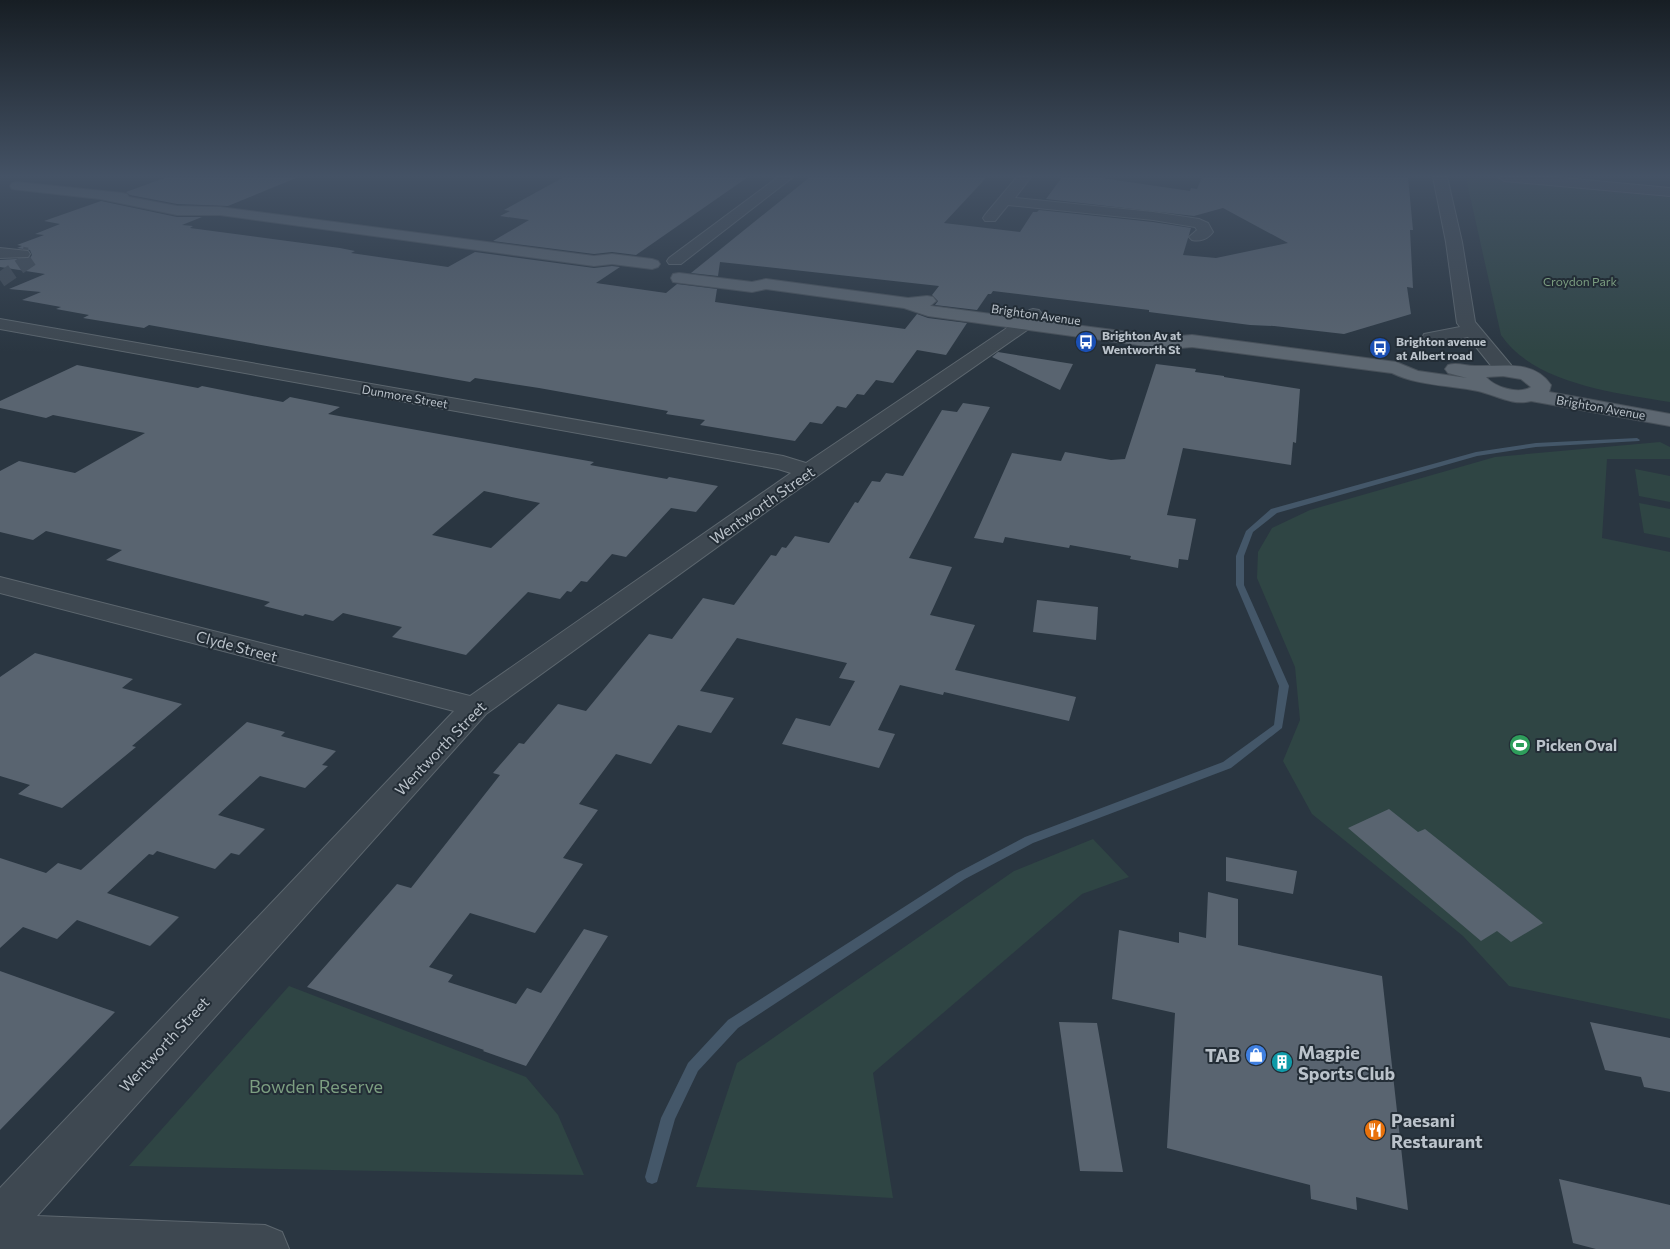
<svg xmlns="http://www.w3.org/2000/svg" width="1670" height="1249" font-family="Commissioner,sans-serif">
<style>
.green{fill:#2f4544}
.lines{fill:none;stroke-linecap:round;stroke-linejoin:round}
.stream{fill:#445769;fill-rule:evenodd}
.building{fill:#596470;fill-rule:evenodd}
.minor-tunnel{stroke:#404b56;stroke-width:15;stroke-dasharray:15 8;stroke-linecap:butt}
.minor-casing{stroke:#5c666e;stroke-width:2}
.major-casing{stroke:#48515a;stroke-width:2}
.minor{fill:#3e4851;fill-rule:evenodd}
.major{fill:#5d6771;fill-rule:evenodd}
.labels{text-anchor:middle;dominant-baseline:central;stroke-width:4;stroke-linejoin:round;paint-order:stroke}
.far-park-label{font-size:12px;fill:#7c9e81;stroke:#232d36}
.far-street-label{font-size:12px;fill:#bbc3cb;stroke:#232d36}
.far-poi-label{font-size:12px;font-weight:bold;fill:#bbc3cb;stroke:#232d36;text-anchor:start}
.street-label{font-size:15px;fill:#bbc3cb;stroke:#232d36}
.poi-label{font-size:15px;font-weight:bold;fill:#bbc3cb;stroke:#232d36;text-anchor:start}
.near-poi-label{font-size:18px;font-weight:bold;fill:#bbc3cb;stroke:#232d36;text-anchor:start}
.near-park-label{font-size:18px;fill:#7c9e81;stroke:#232d36}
</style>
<rect width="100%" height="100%" fill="#2a3641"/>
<path class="green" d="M 1466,178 L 1670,197 L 1670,402 C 1617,393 1534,384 1501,335 Z
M 1660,442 L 1670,447 L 1670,459 L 1607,459 L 1602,538 L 1670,552 L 1670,1019 L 1509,986 L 1463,936 L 1312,814 L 1283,761 L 1300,720 L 1295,667 L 1257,578 L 1258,552 L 1272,528 L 1310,510 L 1495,457 Z
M 1635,469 L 1670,476 L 1670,502 L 1639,496 Z
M 1639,503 L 1670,509 L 1670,538 L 1644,533 Z
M 1093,839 L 1129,877 L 1082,894 L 873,1073 L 893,1198 L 696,1187 L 737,1063 L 1014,871 Z
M 289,986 L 526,1077 L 558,1115 L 584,1175 L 129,1166 Z"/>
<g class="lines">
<path class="stream" d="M 1637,438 L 1640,440 L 1639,441 L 1536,447 L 1477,456 L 1277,513 L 1253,532 L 1244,556 L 1244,585 L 1289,686 L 1282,728 L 1231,768 L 1033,843 L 965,879 L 738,1028 L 698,1071 L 675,1119 L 657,1182 L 652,1184 L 647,1182 L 645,1177 L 661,1118 L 688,1063 L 728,1020 L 957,873 L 1025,837 L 1223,762 L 1274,725 L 1279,686 L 1236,585 L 1236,556 L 1246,531 L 1271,509 L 1476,452 L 1536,443 Z"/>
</g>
<path class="building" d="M 167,177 L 296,177 L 296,178 L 228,206 L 177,204 L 130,195 L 126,192 Z
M 564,177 L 748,177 L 636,255 L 612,252 L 594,254 L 493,241 L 529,220 L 500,216 L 510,211 L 504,210 Z
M 810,177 L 987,177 L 944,223 L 1020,232 L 1033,212 L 1037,212 L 1039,210 L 1153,222 L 1191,228 L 1183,255 L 1216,258 L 1288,243 L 1223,208 L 1194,216 L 1046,199 L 1062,177 L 1102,178 L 1190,191 L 1191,188 L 1197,189 L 1202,177 L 1408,177 L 1413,230 L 1410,230 L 1413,288 L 1407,287 L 1411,314 L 1344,334 L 1274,326 L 1250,325 L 1149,312 L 1149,310 L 993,291 L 991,294 L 988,294 L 977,310 L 935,305 L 938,301 L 932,295 L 939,286 L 720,262 L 718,276 L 691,273 Z
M 101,201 L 177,217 L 202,217 L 182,225 L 193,226 L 190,228 L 340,248 L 355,251 L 351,253 L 448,267 L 475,252 L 594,268 L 612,266 L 620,267 L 596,283 L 666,293 L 677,284 L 717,289 L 715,302 L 905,329 L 917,314 L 928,318 L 967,323 L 946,355 L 917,350 L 893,383 L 876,380 L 864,395 L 857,394 L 846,408 L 837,406 L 822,424 L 810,422 L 795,441 L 700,425 L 705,420 L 666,414 L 668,411 L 539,388 L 475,378 L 470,382 L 149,325 L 144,328 L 83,318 L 89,315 L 56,309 L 61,307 L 22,300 L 41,292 L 9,289 L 45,274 L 0,267 L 0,260 L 30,258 L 32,255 L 30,250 L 17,248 L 22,246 L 17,245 L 44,235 L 35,234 L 60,224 L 44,221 Z
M 998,352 L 1073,364 L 1060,390 L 992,357 Z
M 1156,364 L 1196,369 L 1195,372 L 1224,376 L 1224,377 L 1300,389 L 1296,443 L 1293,442 L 1291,465 L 1183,448 L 1167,515 L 1196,519 L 1188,560 L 1179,559 L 1178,568 L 1130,559 L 1131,556 L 1070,545 L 1069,548 L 1005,537 L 1003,543 L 974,538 L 1012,453 L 1061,461 L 1065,452 L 1111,460 L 1125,459 Z
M 77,365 L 198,388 L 202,386 L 283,402 L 290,397 L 340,407 L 328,414 L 594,462 L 590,465 L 667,479 L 669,477 L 718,486 L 696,512 L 671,508 L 626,557 L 612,554 L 587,582 L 581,581 L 571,592 L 567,591 L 560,599 L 528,592 L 466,655 L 392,637 L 402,627 L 343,613 L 333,621 L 305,614 L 303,616 L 264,606 L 270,602 L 106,560 L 122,550 L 46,531 L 33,540 L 0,532 L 0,471 L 19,461 L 75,473 L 145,433 L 53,415 L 46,418 L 0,408 L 0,401 ZM 484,491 L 540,503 L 491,548 L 432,535 Z
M 963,403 L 990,407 L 909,558 L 952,567 L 930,615 L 975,625 L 955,670 L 1076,697 L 1069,721 L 944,692 L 943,695 L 900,685 L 878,730 L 895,734 L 879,768 L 782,744 L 796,718 L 830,726 L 855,681 L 839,678 L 847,663 L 737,638 L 700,691 L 734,698 L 711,733 L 678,725 L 651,764 L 616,754 L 579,804 L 598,810 L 563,858 L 583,864 L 535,933 L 470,913 L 429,967 L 453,975 L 448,982 L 516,1004 L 527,988 L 541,993 L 584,929 L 608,936 L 526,1066 L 483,1051 L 484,1050 L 307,987 L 397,884 L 411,888 L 500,775 L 493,773 L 519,743 L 524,744 L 558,704 L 586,711 L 649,634 L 672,639 L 703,598 L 734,605 L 771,555 L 776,556 L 782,547 L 786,548 L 795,536 L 829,543 L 855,502 L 858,503 L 872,481 L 880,482 L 886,473 L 903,476 L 942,410 L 957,412 Z
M 1037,600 L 1098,607 L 1096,640 L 1033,632 Z
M 35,653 L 133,679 L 122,688 L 182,704 L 132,746 L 136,747 L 62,808 L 18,794 L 30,785 L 0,776 L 0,677 Z
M 247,722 L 285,732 L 281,736 L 336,751 L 322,765 L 328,766 L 305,788 L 260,776 L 218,815 L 265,829 L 239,855 L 231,853 L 215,869 L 157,851 L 153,855 L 149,854 L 107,893 L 179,917 L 150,946 L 77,920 L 57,939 L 23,927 L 0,948 L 0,858 L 46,873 L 58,863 L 81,870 Z
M 1389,809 L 1418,832 L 1425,829 L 1543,923 L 1511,942 L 1497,931 L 1481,941 L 1348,828 Z
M 1226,857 L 1297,871 L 1293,894 L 1226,881 Z
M 1208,892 L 1238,899 L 1238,945 L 1382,976 L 1408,1210 L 1356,1197 L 1357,1210 L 1311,1199 L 1310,1185 L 1167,1148 L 1175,1013 L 1112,999 L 1119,930 L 1179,943 L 1179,932 L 1206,938 Z
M 0,971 L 115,1012 L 0,1130 Z
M 1059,1022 L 1097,1023 L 1123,1172 L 1080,1171 Z
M 1590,1022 L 1670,1038 L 1670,1092 L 1644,1087 L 1641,1077 L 1605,1070 Z
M 1559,1179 L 1670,1205 L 1670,1249 L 1596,1249 L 1573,1243 Z"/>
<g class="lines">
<path class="minor-tunnel" d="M 0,280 L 32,258 L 32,256 L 22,254"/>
<g class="minor-casing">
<path id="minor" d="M 778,177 L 793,177 L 681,264 L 669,264 L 667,261 L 669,258 Z
M 1017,177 L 1031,177 L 1015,198 L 1153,212 L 1199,219 L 1208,223 L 1213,232 C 1208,239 1200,242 1192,240 L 1189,237 L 1197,230 L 1195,227 L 1153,220 L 1008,205 L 995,221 L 985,221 L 983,218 L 985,215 Z
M 1433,177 L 1447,177 L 1462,242 L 1475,322 L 1511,365 L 1514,369 L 1511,373 L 1504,375 L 1497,373 L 1468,337 L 1431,344 L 1424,342 L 1422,338 L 1424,334 L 1460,327 L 1457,323 L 1446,242 Z
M 1498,177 L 1553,177 L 1670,188 L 1670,196 L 1504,181 Z
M 0,248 L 28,251 L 30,254 L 28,257 L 0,258 Z
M 1033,309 L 1039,310 L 1042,314 L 1030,328 L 770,509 L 486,714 L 37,1216 L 265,1225 L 282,1232 L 289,1249 L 0,1249 L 0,1188 L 454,711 L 0,593 L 0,577 L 470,696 L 791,473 L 778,469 L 0,329 L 0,319 L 783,456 L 806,463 L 1004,330 C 1013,324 1023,311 1033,309 Z"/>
</g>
<g class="major-casing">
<path id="major" d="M 17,182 L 122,193 L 127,194 L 129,197 L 177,206 L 220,207 L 594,256 L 612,254 L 652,259 L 658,261 L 660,264 L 658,267 L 652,269 L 612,264 L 594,266 L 220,215 L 177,215 L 100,199 L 12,189 L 10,186 L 12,183 Z
M 679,273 L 752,282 L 766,279 L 908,298 L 927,296 L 933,297 L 936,301 L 930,306 L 931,306 L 1167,337 L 1192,335 L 1396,362 L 1418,371 L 1467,378 L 1448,373 L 1445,369 L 1448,365 C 1458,362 1465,366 1475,366 C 1502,367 1533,359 1551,385 L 1549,392 L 1670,414 L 1670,426 L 1531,401 C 1512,406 1496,395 1478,391 C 1449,385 1419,386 1392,373 L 1192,347 L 1167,349 L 928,316 L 904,308 L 766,289 L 752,292 L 673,282 L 671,278 L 673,274 ZM 1503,376 L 1521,379 L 1531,387 C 1519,395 1494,387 1486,377 Z"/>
</g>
<use href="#minor" class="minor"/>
<use href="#major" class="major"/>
</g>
<linearGradient id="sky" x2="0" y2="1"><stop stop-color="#171e24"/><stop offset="0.5" stop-color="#445265"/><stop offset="1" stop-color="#445265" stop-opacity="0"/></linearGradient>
<rect width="1670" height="352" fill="url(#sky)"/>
<defs>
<g id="bus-disc" transform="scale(1.125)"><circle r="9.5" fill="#1a4fb4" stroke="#232d36"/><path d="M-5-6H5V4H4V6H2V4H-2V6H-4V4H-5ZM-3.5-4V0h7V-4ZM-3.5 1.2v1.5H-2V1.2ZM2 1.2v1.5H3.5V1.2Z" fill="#fff"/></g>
<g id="stadium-disc" transform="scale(1.125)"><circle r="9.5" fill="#2e9e5b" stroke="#232d36"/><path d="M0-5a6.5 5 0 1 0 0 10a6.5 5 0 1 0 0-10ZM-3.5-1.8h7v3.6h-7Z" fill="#fff"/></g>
<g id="shop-disc" transform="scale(1.125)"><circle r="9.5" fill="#3f7fe0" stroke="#232d36"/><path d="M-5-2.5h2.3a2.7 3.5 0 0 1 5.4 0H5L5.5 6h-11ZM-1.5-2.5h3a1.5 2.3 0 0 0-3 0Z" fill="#fff"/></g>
<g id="building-disc" transform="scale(1.125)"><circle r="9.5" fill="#0f9aa8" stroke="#232d36"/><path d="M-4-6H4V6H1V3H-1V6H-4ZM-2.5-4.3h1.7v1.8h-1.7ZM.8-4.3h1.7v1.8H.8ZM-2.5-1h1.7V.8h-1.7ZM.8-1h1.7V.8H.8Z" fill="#fff"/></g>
<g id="restaurant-disc" transform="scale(1.125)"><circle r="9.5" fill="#e8710a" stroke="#232d36"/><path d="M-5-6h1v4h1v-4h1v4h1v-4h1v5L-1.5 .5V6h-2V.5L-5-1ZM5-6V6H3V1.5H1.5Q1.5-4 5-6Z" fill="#fff"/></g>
</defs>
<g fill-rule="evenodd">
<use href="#bus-disc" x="1086" y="342"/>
<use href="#bus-disc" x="1380" y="348"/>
<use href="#stadium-disc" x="1520" y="745"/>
<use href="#shop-disc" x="1256" y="1055"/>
<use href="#building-disc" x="1282" y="1062"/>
<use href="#restaurant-disc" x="1375" y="1130"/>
</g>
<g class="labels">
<g class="far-park-label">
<text x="1580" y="281">Croydon Park</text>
</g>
<g class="far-street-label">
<text transform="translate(1036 314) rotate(8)">Brighton Avenue</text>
<text transform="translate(405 396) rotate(10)">Dunmore Street</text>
<text transform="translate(1601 407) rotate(10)">Brighton Avenue</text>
</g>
<g class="far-poi-label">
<text x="1102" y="335">Brighton Av at<tspan x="1102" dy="14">Wentworth St</tspan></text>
<text x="1396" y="341">Brighton avenue<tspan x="1396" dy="14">at Albert road</tspan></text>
</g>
<g class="street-label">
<text transform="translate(762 505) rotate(-35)">Wentworth Street</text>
<text transform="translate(237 646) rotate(15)">Clyde Street</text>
<text transform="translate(440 748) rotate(-46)">Wentworth Street</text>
<text transform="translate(164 1044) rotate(-47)">Wentworth Street</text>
</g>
<g class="poi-label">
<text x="1536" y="745">Picken Oval</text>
</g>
<g class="near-poi-label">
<text x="1298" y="1052">Magpie<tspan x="1298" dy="21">Sports Club</tspan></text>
<text x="1240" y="1055" text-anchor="end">TAB</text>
<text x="1391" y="1120">Paesani<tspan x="1391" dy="21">Restaurant</tspan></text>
</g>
<g class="near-park-label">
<text x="316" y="1086">Bowden Reserve</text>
</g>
</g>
</svg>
